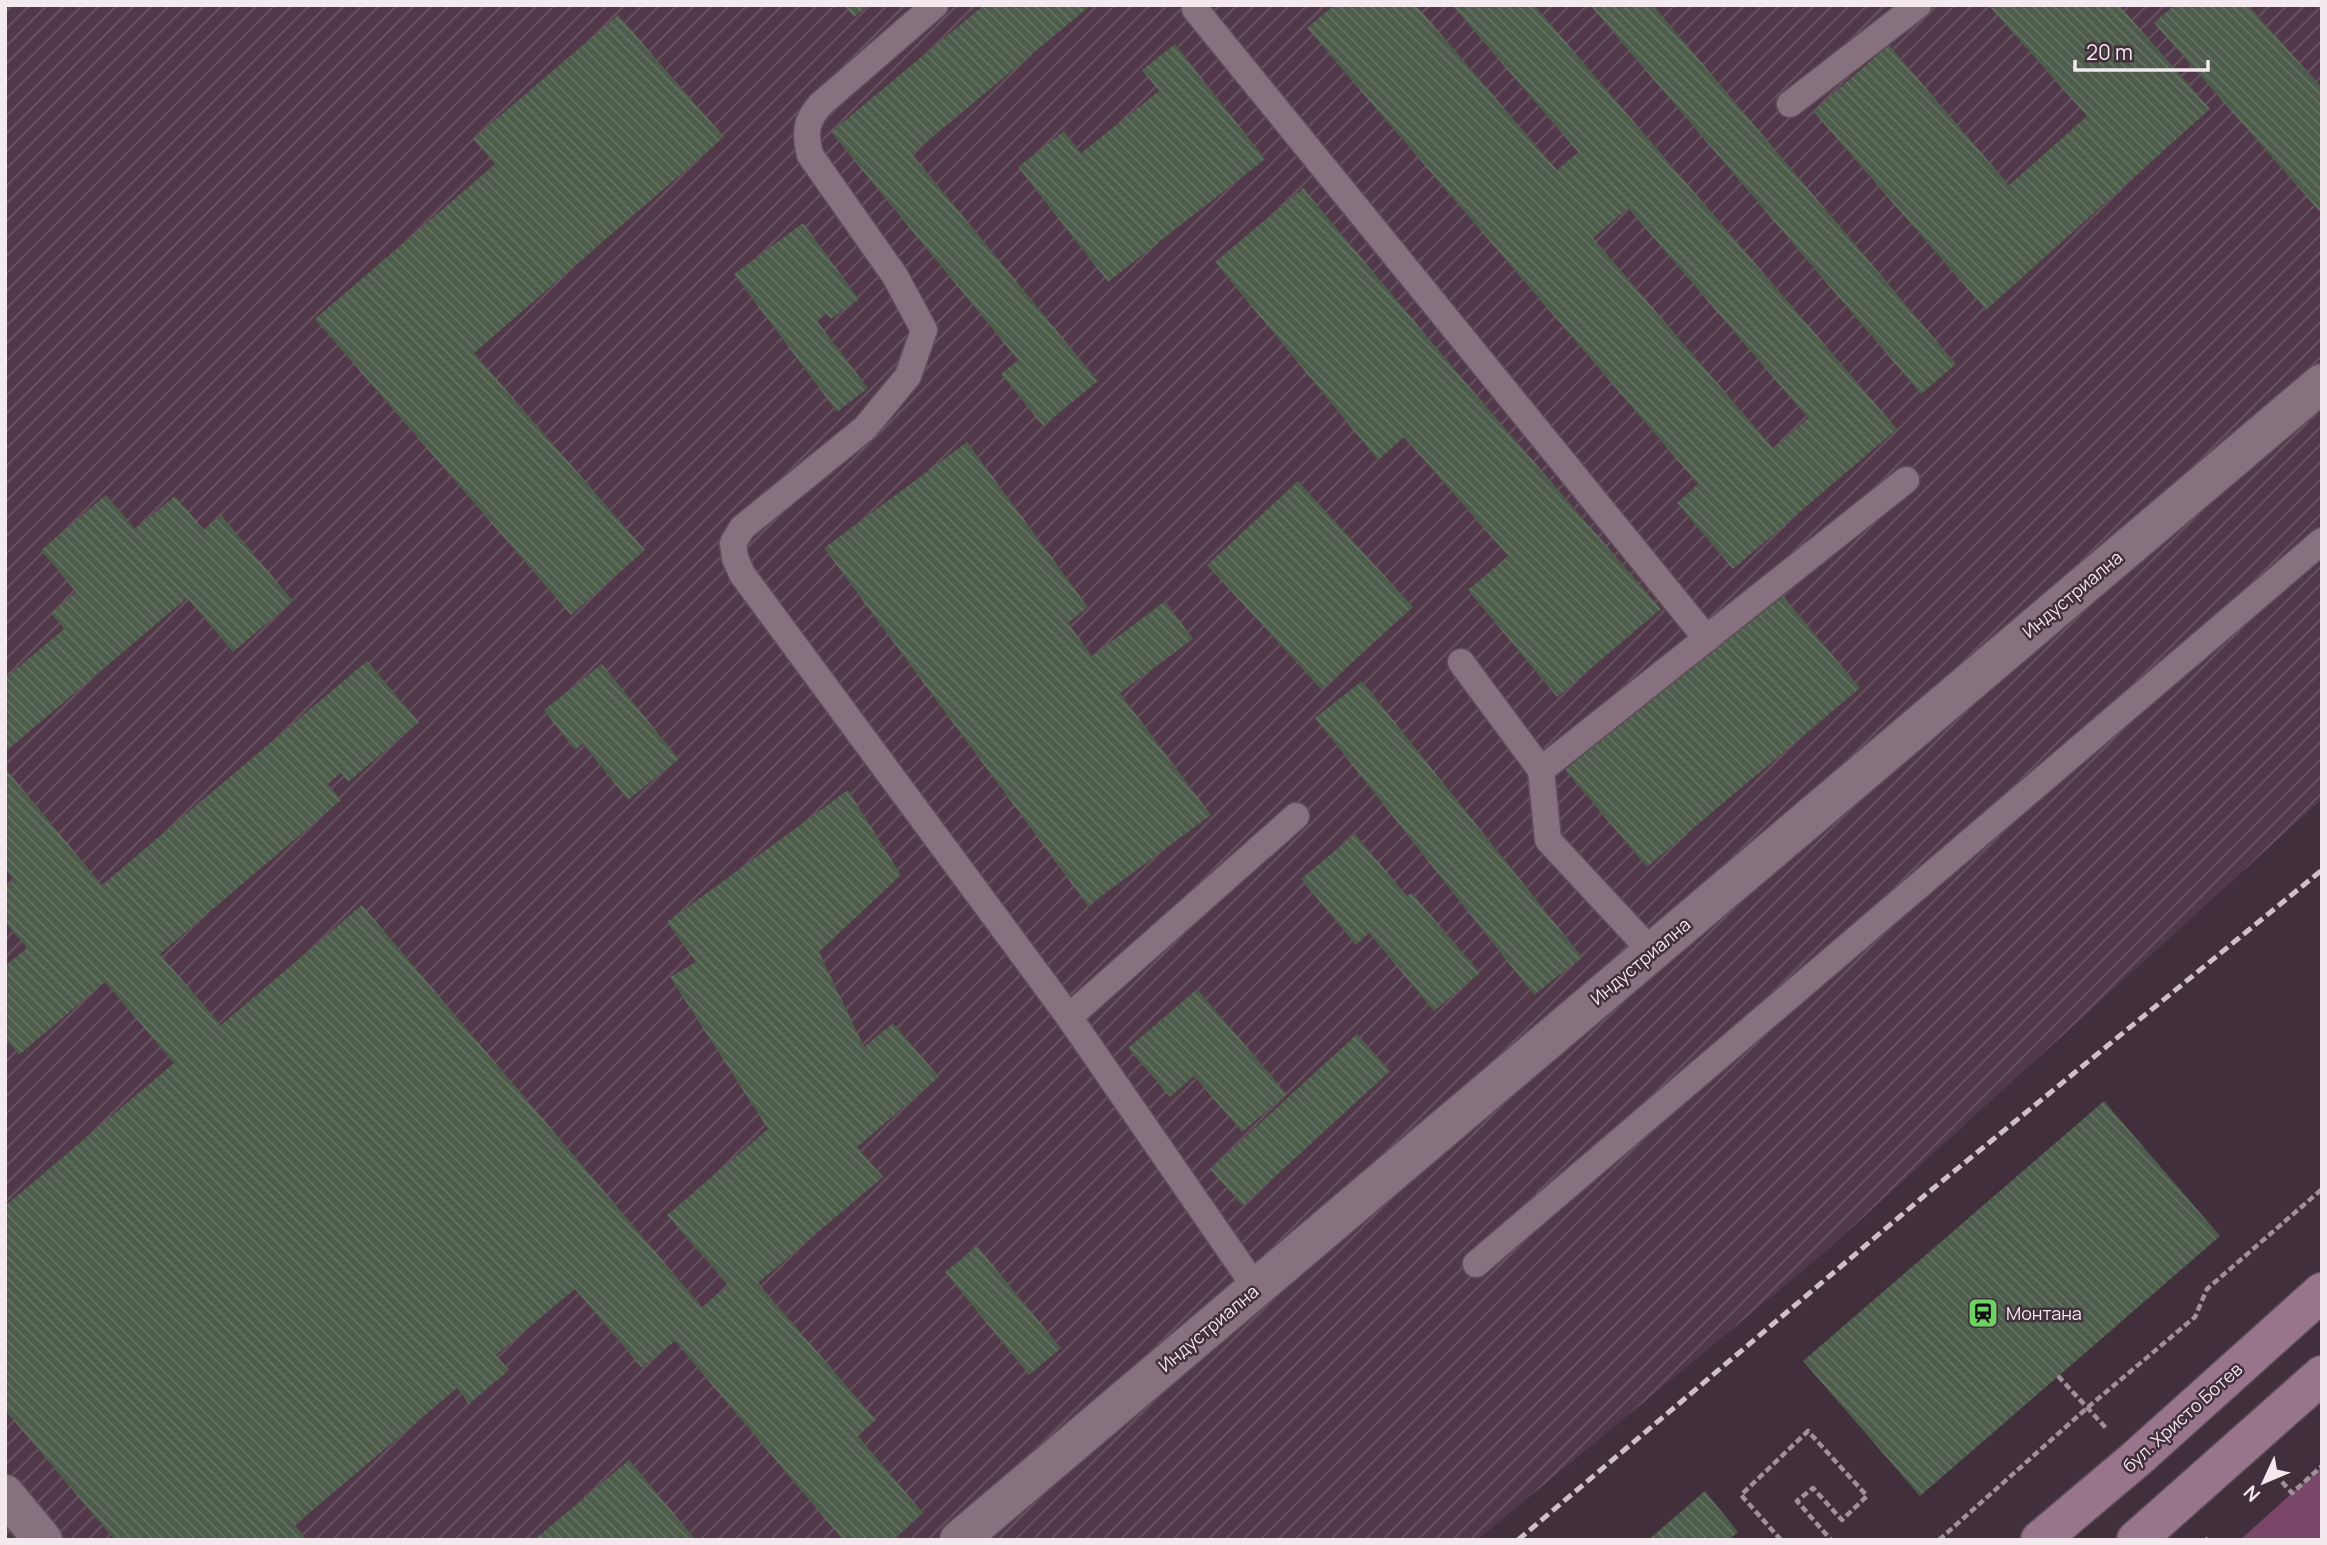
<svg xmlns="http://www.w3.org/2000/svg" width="2327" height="1545" font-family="Manrope,sans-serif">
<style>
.industrial{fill:url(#industrial-furrows)}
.green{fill:#7a466a}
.building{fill:url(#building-back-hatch);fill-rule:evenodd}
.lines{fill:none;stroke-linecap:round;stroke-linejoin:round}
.lane-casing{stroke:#5d4e58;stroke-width:29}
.street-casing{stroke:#5d4e58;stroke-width:41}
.secondary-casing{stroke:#5d4e58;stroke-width:41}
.path{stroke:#9f9099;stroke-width:4.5;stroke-dasharray:7 3.5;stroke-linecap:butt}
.lane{stroke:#87717f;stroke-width:26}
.street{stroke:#87717f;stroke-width:38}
.secondary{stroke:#99758c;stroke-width:38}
.rail{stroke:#cdc0c8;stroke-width:5;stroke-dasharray:10 5;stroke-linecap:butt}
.labels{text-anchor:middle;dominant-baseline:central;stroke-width:5;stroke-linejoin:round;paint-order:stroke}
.street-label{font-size:18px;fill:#f5e9f0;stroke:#412f3b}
.poi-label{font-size:18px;fill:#f5e9f0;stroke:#412f3b;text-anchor:start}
</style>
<defs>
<pattern id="industrial-furrows" width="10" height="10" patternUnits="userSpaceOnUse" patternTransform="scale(1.75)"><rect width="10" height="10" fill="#513949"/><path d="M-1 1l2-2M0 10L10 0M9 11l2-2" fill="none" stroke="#6b5664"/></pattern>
<pattern id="building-back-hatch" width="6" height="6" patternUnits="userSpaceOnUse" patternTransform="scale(1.75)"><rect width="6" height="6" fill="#4d5c4b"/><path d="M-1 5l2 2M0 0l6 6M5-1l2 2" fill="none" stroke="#677365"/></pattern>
</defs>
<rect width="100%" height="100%" fill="#412f3b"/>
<path class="industrial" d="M 5,5 L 2322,5 L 2322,799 L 1824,1253 L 1477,1540 L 5,1540 Z"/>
<path class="green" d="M 2322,1466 L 2322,1540 L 2240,1540 Z"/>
<path class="building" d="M 844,5 L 868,5 L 854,17 Z
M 984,5 L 1091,5 L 912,154 L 1098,381 L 1043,426 L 1001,374 L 1018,360 L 831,132 Z
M 1334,5 L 1416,5 L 1557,170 L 1578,152 L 1452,5 L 1534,5 L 1897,429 L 1733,569 L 1677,503 L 1698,484 L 1307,28 ZM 1628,208 L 1808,418 L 1773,448 L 1593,238 Z
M 1590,5 L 1653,5 L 1956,364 L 1921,394 Z
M 1988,5 L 2119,5 L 2210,109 L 1986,310 L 1813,111 L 1889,45 L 2009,185 L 2087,116 Z
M 2174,5 L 2248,5 L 2322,88 L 2322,214 L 2154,23 Z
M 618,15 L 724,137 L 474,353 L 645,550 L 571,615 L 315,319 L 495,164 L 473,139 Z
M 1175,44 L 1265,159 L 1108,282 L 1018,167 L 1064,131 L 1081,153 L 1159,91 L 1142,70 Z
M 1303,188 L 1466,383 L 1661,609 L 1557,697 L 1468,590 L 1508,556 L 1404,437 L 1378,460 L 1215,262 Z
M 803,223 L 859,299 L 831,319 L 826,314 L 817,321 L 868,388 L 837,412 L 734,274 Z
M 967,442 L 1088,607 L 1068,623 L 1092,656 L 1165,601 L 1193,639 L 1120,693 L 1211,815 L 1088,906 L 824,548 Z
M 1298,481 L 1413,607 L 1322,690 L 1207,565 Z
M 106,495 L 135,529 L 175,496 L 204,530 L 221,515 L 293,601 L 233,652 L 187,598 L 5,752 L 5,678 L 64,629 L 51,613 L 76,592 L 41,550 Z
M 1778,590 L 1860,688 L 1647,867 L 1565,770 Z
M 367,661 L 419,722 L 348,782 L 341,773 L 328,784 L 341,800 L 160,954 L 221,1025 L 362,905 L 702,1307 L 728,1285 L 667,1215 L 768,1129 L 670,977 L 696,962 L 667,922 L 848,790 L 901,875 L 819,952 L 864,1047 L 893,1023 L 939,1077 L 857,1147 L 883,1177 L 758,1283 L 876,1420 L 858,1436 L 923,1513 L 893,1540 L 843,1540 L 675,1341 L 642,1368 L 575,1289 L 496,1355 L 509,1370 L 469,1404 L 457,1388 L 295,1525 L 305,1537 L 302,1540 L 115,1540 L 5,1410 L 5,1206 L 174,1063 L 105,982 L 19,1055 L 5,1038 L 5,966 L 27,948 L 5,922 L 5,888 L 15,880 L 5,869 L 5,768 L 102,885 Z
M 602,664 L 679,759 L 628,800 L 583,744 L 575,750 L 544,710 Z
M 1362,681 L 1582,957 L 1534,995 L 1315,718 Z
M 1355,834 L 1407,896 L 1412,893 L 1480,973 L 1434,1011 L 1369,933 L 1356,945 L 1301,879 Z
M 1197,989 L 1287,1094 L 1242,1132 L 1194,1076 L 1170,1097 L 1128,1048 Z
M 1357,1034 L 1390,1071 L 1243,1206 L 1210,1169 Z
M 2104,1101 L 2220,1236 L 1920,1496 L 1803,1361 Z
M 977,1246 L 1061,1348 L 1029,1375 L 945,1272 Z
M 629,1460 L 696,1540 L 534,1540 Z
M 1705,1491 L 1738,1532 L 1729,1540 L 1648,1540 Z"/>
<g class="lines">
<g class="lane-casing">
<path id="lane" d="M 935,5 L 821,104 C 805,121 805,133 810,155 L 895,276 L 924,330 L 908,376 L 865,428 L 742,528 L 733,543 L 735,558 L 742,574 L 1069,1017 L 1256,1288
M 1195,9 L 1707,639
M 1790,104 L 1918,5
M 1461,662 L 1541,770 L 1548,840 L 1652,952
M 1541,770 L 1906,480
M 1069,1017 L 1296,816
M 1476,1264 L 2322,541"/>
</g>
<g class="street-casing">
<path id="street" d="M 5,1494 L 43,1540
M 959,1540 L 2322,383"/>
</g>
<g class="secondary-casing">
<path id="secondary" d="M 2040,1540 L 2136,1459 L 2322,1292
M 2136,1540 L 2322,1375"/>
</g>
<path class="path" d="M 2058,1376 L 2106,1428
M 2275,1474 L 2292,1493 L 2322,1466
M 1781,1540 L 1741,1495 L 1808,1431 L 1867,1496 L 1842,1520 L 1813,1488 L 1797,1501 L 1831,1540
M 1939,1540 L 2087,1408 L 2195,1317 L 2207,1289 L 2322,1189
M 2206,1540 L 2208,1538"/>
<use href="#lane" class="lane"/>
<use href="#street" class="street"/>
<use href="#secondary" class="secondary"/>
<path class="rail" d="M 1518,1540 L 1924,1196 L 2322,870"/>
</g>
<defs>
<g id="station-square" transform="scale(1.575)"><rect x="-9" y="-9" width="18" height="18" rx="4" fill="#6cd362" stroke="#412f3b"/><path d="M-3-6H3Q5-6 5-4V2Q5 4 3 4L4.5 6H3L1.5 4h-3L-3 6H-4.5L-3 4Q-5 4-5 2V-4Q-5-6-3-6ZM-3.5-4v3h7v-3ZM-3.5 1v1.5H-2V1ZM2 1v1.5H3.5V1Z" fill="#111"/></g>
</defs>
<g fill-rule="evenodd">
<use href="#station-square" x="1983" y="1313"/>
</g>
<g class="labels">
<g class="street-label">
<text transform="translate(2072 594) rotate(-40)">Индустриална</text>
<text transform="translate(1640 961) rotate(-40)">Индустриална</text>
<text transform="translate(1208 1328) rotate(-40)">Индустриална</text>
<text transform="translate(2182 1417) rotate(-42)">бул. Христо Ботев</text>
</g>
<g class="poi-label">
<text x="2006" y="1313">Монтана</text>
</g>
</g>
<rect width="2327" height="1545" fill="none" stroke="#f5e9f0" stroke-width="14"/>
<g transform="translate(2264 1482) rotate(226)" stroke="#412f3b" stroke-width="5" paint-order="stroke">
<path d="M0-5L12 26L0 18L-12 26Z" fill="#f5e9f0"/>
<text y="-10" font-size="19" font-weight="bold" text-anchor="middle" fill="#f5e9f0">N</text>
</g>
<path d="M2075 60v10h133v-10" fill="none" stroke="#f5e9f0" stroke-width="3.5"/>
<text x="2086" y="60" font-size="21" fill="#f5e9f0" stroke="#412f3b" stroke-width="5" paint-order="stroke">20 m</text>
</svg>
